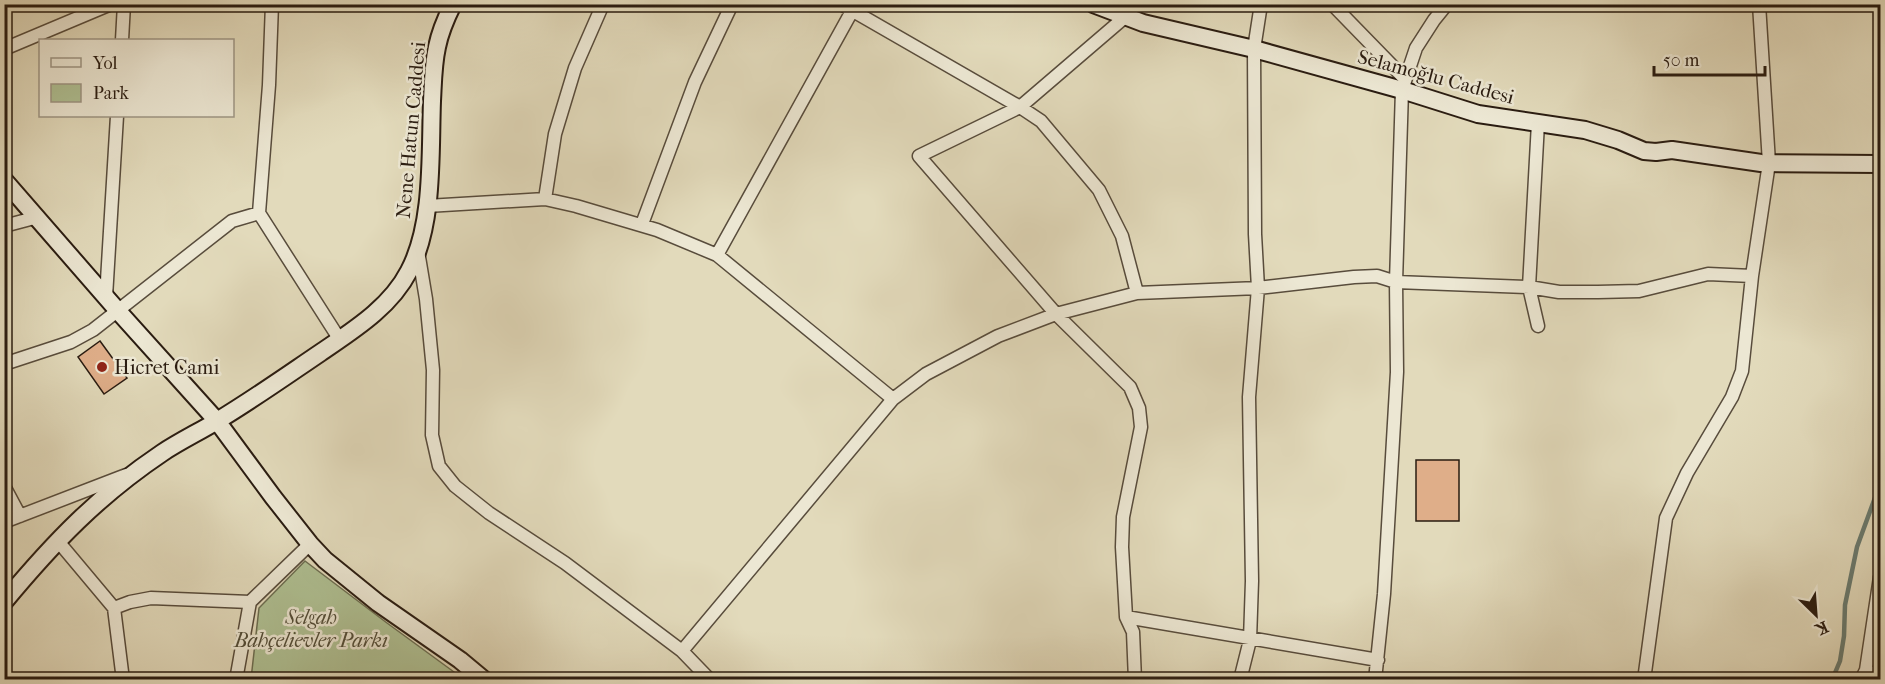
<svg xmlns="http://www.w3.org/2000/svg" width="1885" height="684" font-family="'IM FELL French Canon',serif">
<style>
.green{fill:#afc093;stroke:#6c6e52;stroke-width:1.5}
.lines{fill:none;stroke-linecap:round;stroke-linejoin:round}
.stream{stroke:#6a7b70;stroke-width:4.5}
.building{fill:#dfae89;stroke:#2a1c11;stroke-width:1.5}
.street-casing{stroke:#584c3c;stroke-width:15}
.secondary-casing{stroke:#2a1c11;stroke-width:20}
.street{stroke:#ece7d3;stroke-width:12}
.secondary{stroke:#ece7d3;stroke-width:16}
.poi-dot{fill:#8f2418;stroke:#ece7d3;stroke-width:2}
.labels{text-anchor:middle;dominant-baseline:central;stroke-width:5;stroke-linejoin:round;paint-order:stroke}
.street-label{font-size:20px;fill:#2a1c11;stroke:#ece7d3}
.poi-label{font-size:20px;fill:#2a1c11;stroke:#ece7d3;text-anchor:start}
.park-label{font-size:20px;font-style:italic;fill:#524d38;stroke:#ece7d3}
</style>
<rect width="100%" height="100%" fill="#e2dabb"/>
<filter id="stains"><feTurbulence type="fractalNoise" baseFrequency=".00333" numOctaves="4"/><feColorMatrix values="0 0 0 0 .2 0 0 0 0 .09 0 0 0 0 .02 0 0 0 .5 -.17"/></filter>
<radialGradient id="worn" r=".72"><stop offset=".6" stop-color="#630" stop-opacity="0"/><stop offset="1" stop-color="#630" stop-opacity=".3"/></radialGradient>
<path class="green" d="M 305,561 L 387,623 L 454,672 L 453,679 L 251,679 L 259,608 Z"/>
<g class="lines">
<path class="stream" d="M 1832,680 L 1840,661 L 1844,636 L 1845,605 L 1857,547 L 1880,484"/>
</g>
<path class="building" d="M 100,341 L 127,378 L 104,394 L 78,357 Z
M 1416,460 L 1459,460 L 1459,521 L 1416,521 Z"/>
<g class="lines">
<g class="street-casing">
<path id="street" d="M 272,4 L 269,85 L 259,213 L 340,340
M 841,4 L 1020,107 L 1041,121 L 1099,190 L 1122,236 L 1137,293
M 1332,4 L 1405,79
M 1125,17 L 1020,107 L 919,156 L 1056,314 L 1130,387 L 1139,408 L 1141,427 L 1123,517 L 1122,547 L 1126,617 L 1378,660
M 122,40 L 124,4
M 4,49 L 111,4
M 1538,123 L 1529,287 L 1538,326
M 545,199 L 555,134 L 575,68 L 603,4
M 427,206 L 545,199 L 576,206 L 657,230 L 717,255 L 893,399
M 642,224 L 695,82 L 732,4
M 4,226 L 38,217
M 418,251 L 426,299 L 433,370 L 432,435 L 439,466 L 455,486 L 489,513 L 565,563 L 682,651 L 710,680
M 717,255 L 852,11
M 106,297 L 117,116
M 4,364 L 71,342 L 93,330 L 232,221 L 259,213
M 4,486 L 20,516
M 4,522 L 126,475
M 57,540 L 114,608 L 123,680
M 114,608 L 130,602 L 151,598 L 250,602
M 1126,617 L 1133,632 L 1135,680
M 682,651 L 893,399 L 926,374 L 998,336 L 1056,314 L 1137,293 L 1258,288 L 1354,277 L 1377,276 L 1396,282 L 1529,287 L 1559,292 L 1598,292 L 1639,291 L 1708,274 L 1752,276
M 1866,670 L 1880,677
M 236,680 L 250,602 L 310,544
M 1240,680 L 1250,640 L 1252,581 L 1249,397 L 1258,288 L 1255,234 L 1254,49 L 1261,4
M 1375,680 L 1384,594 L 1397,372 L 1396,282 L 1402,90 L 1416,48 L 1434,20 L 1447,4
M 1644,680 L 1666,518 L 1687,473 L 1732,397 L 1742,371 L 1752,276 L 1769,163 L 1759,4
M 1861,680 L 1866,670 L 1880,577"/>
</g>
<g class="secondary-casing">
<path id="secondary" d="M 1093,4 L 1143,23 L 1254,49 L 1402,90 L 1478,114 L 1585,130 L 1618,140 L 1644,151 L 1656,152 L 1672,150 L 1761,163 L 1880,164
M 4,180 L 118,311 L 217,421 L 273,497 L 310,544 L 325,560 L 378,603 L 460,660 L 484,680
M 4,602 C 53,543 98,496 162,453 C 180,441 199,432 217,421 C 252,400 286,376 320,353 C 352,331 390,308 409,271 C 434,224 430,154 432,101 C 433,83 433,65 437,47 C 440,32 446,18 453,4"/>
</g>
<use href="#street" class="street"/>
<use href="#secondary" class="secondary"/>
</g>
<circle class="poi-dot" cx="102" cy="367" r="6"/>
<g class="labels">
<g class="street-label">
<text transform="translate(1436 77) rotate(15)">Selamoğlu Caddesi</text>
<text transform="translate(411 130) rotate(-85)">Nene Hatun Caddesi</text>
</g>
<g class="poi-label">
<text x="114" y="367">Hicret Cami</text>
</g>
<g class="park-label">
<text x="311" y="617">Selgah<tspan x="311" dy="23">Bahçelievler Parkı</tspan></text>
</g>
</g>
<rect width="1885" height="684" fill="none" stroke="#e2dabb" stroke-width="24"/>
<rect x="6" y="6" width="1873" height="672" fill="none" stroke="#2a1c11" stroke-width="3"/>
<rect x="12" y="12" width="1861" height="660" fill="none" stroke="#2a1c11" stroke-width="1.5"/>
<rect x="39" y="39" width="195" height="78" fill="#ece7d3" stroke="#9e9685" stroke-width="1.5"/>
<rect x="51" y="58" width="30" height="9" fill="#ece7d3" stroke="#9e9685" stroke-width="1.5"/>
<text x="93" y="69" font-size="18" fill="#2a1c11">Yol</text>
<rect x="51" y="84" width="30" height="18" fill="#afc093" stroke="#9e9685" stroke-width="1.5"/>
<text x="93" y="99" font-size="18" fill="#2a1c11">Park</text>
<g transform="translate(1816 615) rotate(155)" stroke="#ece7d3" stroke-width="4.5" paint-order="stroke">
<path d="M0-4.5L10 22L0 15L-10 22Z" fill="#2a1c11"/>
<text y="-9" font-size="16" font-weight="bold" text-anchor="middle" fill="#2a1c11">K</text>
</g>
<path d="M1654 66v9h111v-9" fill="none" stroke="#2a1c11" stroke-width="3"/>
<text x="1663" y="66" font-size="18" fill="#2a1c11" stroke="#ece7d3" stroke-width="4.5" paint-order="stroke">50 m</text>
<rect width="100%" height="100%" filter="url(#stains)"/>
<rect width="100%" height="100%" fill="url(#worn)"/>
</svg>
